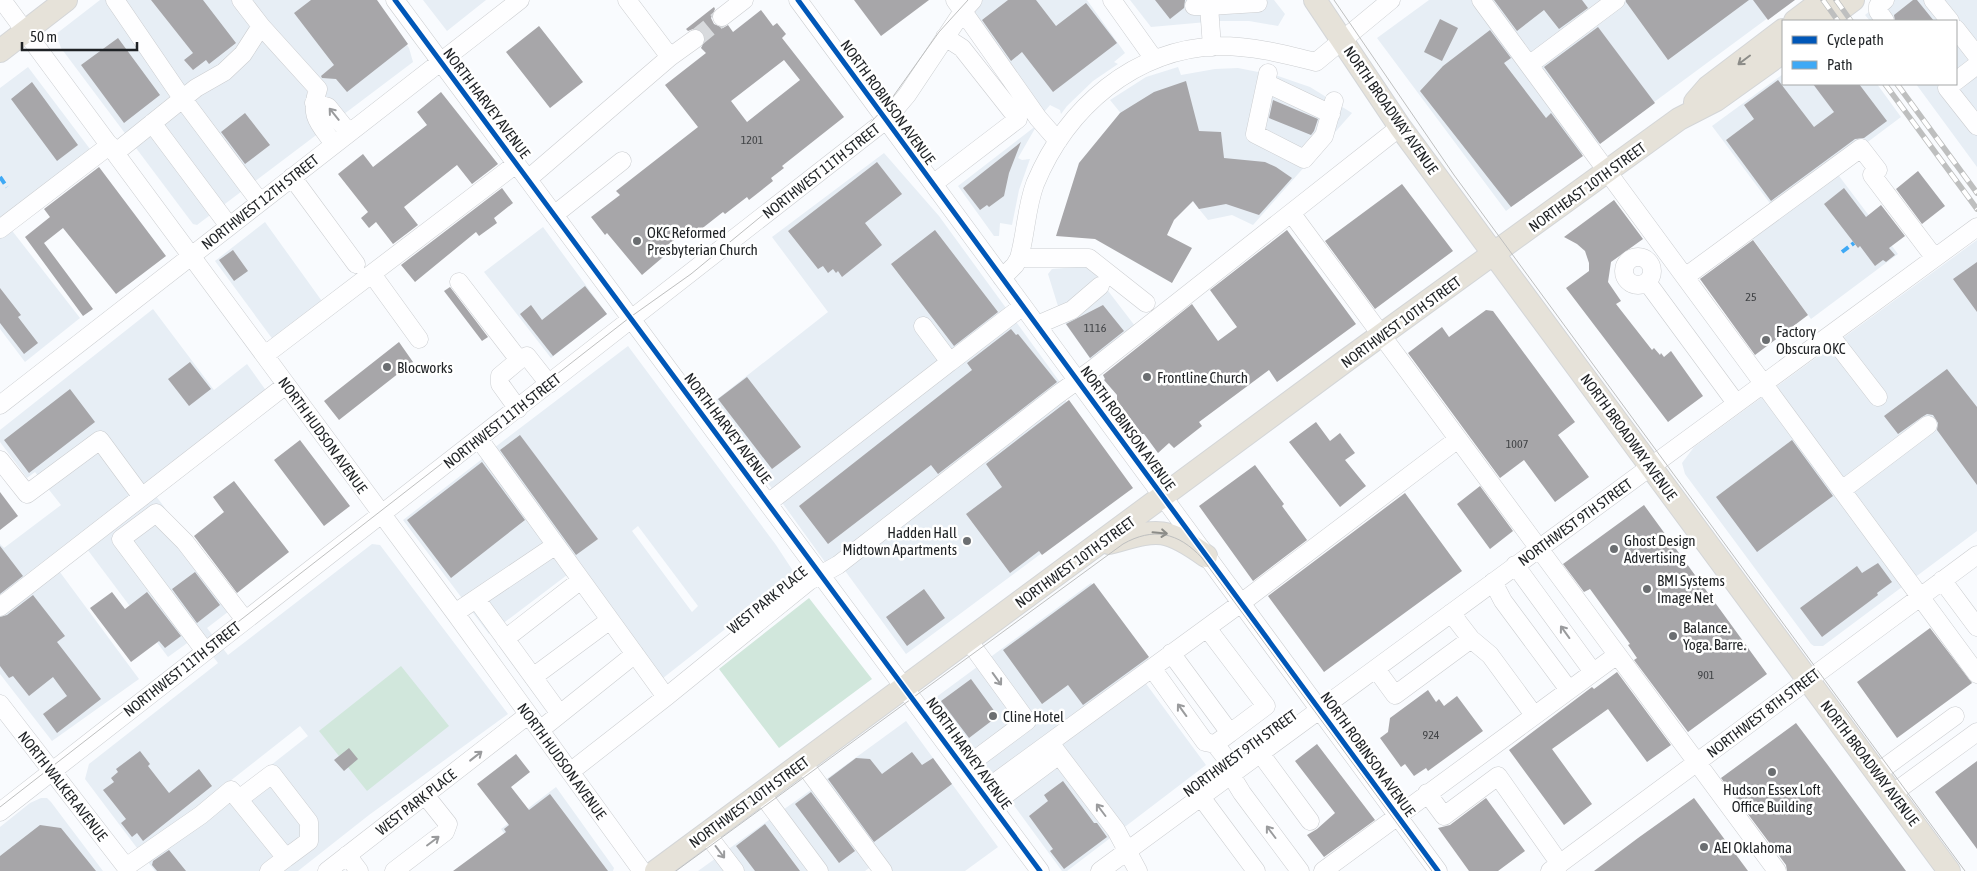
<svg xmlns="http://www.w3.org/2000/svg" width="1977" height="871" font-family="'Asap Condensed',sans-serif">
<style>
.built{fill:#e7eef5;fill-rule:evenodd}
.green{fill:#d1e7dc}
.building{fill:#a7a6a9;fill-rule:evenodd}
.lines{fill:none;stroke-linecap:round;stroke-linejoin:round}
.minor-tunnel{stroke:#d8dadd;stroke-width:18;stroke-dasharray:18 9;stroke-linecap:butt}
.minor-casing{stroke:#cbcdd0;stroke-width:19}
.major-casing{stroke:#d4d6d8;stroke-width:24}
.minor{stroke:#fefeff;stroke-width:18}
.major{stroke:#e6e2d9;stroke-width:22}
.tram{stroke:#bebfbf;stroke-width:1}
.rail-casing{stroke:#bebfbf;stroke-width:5.5}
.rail{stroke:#fff;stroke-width:4;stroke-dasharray:11;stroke-linecap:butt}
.quiet{stroke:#3fa9f5;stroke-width:4;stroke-dasharray:8 4;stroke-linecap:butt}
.cycleway-casing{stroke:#fff;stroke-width:8}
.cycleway{stroke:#0057b8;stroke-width:5}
.oneway{stroke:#8c8c88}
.oneway2{stroke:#9a9b9d}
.poi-dot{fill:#6b6e71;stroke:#fff;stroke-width:2}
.labels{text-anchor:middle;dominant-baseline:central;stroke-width:5;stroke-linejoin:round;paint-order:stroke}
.number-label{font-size:12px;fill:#414346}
.street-label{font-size:15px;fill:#1f2225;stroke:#fff}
.poi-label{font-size:15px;fill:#1f2225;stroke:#fff;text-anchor:start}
</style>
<rect width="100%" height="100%" fill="#f9fbfe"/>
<path class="built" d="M 100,0 L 374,0 L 409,48 L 413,62 L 197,225 L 193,224 L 61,48 L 56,34 Z
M 423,0 L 486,0 L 447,31 Z
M 961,0 L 1087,0 L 1125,53 L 1114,62 L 1118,64 L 1093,81 L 1067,106 L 1061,114 L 1060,110 L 1050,105 L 1044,112 Z
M 1130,0 L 1274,0 L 1285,14 L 1278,26 L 1249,21 L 1218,21 L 1151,27 Z
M 1429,0 L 1473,0 L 1585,152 L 1506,211 L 1377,38 Z
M 1489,0 L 1792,0 L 1596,145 Z
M 1884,0 L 1977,0 L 1977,167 L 1916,84 L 1956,84 L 1956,21 L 1870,21 L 1865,15 Z
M 28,67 L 93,153 L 0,221 L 0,88 Z
M 1178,67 L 1181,75 L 1215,69 L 1238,68 L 1278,76 L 1310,87 L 1352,113 L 1253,225 L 1232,215 L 1208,220 L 1110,100 L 1146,77 Z
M 1783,74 L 1783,84 L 1877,84 L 1901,117 L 1833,168 L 1898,254 L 1811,319 L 1747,231 L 1775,210 L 1712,126 Z
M 1037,125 L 1018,158 L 1022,160 L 1030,159 L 1019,190 L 1012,225 L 1000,223 L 999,236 L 994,236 L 958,186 Z
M 884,153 L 939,216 L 1062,385 L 832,563 L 825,562 L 711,404 L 828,312 L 772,237 Z
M 265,222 L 324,304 L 274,341 L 215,261 Z
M 543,227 L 607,314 L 551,358 L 484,272 Z
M 10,228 L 80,318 L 25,362 L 0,329 L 0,236 Z
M 1977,240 L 1977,531 L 1823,646 L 1814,646 L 1811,644 L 1685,474 L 1682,463 L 1694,447 Z
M 1089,266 L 1135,326 L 1092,361 L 1062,319 L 1048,274 L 1052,269 Z
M 153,309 L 214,390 L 247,364 L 267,392 L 51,560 L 139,679 L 52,741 L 0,674 L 0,616 L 35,589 L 0,599 L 0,544 L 4,548 L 61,505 L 35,472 L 27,478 L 0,442 L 0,430 Z
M 628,346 L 776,545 L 795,574 L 658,682 L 490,451 ZM 638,526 L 698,606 L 692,612 L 632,531 Z
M 1063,397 L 1128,489 L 906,654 L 843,568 Z
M 486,456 L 571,572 L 489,634 L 403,520 Z
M 156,496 L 237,605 L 207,628 L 228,655 L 372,544 L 380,545 L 508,714 L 369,815 L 298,871 L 155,871 L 148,862 L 308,736 L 300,726 L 140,852 L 85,779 L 89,764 L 218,663 L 197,636 L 168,657 L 87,549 Z
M 1091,583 L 1150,661 L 1144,681 L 1206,765 L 1067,871 L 1062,871 L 935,698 Z
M 906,721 L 998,847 L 965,871 L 891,871 L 825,780 Z
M 556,787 L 614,868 L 613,871 L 531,871 L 501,829 Z
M 815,787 L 872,866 L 865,871 L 698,871 Z
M 41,798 L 47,798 L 51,802 L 103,871 L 0,871 L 0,827 L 30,803 Z"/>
<path class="green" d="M 809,598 L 872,679 L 779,748 L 719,669 Z
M 401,666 L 449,726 L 367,791 L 319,731 Z"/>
<path class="building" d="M 151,0 L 203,0 L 236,43 L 209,64 L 206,60 L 193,70 L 184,60 L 193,53 Z
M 311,0 L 377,0 L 408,44 L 347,92 L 336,79 L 322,78 L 321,76 L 334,65 L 294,13 Z
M 854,0 L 929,0 L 881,36 Z
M 1008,0 L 1036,0 L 1056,26 L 1086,3 L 1117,43 L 1053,92 L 1022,52 L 1011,61 L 982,20 Z
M 1155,0 L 1185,0 L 1184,8 L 1170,19 Z
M 1494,0 L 1582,0 L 1588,8 L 1559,29 L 1544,10 L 1517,31 Z
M 1626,0 L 1749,0 L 1668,60 L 1626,2 Z
M 1753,0 L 1795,0 L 1768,20 Z
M 1913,0 L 1917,0 L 1934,21 L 1895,21 L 1894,15 Z
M 714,7 L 715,9 L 711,18 L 714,24 L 723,28 L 728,25 L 733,32 L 761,10 L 773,26 L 777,23 L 786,34 L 782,38 L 844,117 L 782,166 L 784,168 L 771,178 L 773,181 L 749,200 L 747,197 L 725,214 L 723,212 L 695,234 L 690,228 L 665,247 L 669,252 L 642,275 L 607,233 L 605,235 L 591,217 L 620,195 L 616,191 L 698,127 L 665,85 L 706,53 L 701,48 L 706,38 L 703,32 L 699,29 L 693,29 L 688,31 L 686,29 ZM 784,60 L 800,80 L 747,122 L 731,101 Z
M 1440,19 L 1458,28 L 1442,61 L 1424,52 Z
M 539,26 L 583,82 L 550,108 L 506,52 Z
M 1598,27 L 1655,103 L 1600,144 L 1544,67 Z
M 1490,30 L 1511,58 L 1504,63 L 1546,118 L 1551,113 L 1583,156 L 1511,207 L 1420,91 L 1443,66 Z
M 118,38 L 160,95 L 124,123 L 81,65 Z
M 1778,80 L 1814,127 L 1834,112 L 1813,84 L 1859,84 L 1887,121 L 1864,138 L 1855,139 L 1771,201 L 1726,140 L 1754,119 L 1744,105 Z
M 1186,81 L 1199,131 L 1221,132 L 1224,158 L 1265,162 L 1276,167 L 1292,178 L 1259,215 L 1226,204 L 1199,209 L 1193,201 L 1174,220 L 1167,235 L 1192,248 L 1172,283 L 1095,239 L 1056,236 L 1079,163 L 1120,113 L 1154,92 Z
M 32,82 L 78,145 L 57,161 L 11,99 Z
M 441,92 L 498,164 L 472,184 L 457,165 L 404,207 L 418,225 L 393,244 L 376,222 L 369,228 L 361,218 L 368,212 L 338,174 L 363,154 L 373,167 L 427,125 L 417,112 Z
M 1273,100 L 1318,119 L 1314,131 L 1311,135 L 1269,118 Z
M 245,113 L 270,145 L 245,164 L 221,132 Z
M 1021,142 L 1009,173 L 1004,196 L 989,207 L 987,205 L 980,210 L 963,188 Z
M 877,162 L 902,194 L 865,223 L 882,245 L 842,277 L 838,271 L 836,273 L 833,269 L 828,273 L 823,266 L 818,269 L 788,231 Z
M 99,167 L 166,256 L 116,294 L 63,228 L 44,243 L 93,309 L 83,316 L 25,237 L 50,217 L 44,209 Z
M 1918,171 L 1945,206 L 1922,224 L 1896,189 Z
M 1402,184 L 1453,251 L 1375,309 L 1325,241 Z
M 502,188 L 513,203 L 494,218 L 497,223 L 479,236 L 476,232 L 415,282 L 401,265 Z
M 1844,188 L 1866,217 L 1881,205 L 1905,236 L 1889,248 L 1895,255 L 1886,262 L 1883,260 L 1875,266 L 1860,246 L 1858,248 L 1824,204 Z
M 1614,200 L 1643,239 L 1611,262 L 1608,282 L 1621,301 L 1616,304 L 1652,350 L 1654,348 L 1660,355 L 1661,353 L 1664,357 L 1671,351 L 1703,396 L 1668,422 L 1566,288 L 1589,271 L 1589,263 L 1585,251 L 1577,244 L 1564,237 Z
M 935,230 L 998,312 L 954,346 L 891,264 Z
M 1287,230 L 1356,324 L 1277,382 L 1269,370 L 1199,422 L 1202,426 L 1174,448 L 1169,443 L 1158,453 L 1144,434 L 1142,434 L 1117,400 L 1117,395 L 1104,380 L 1105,379 L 1103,375 L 1192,304 L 1218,341 L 1237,327 L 1210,290 Z
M 1753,240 L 1808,315 L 1755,355 L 1700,279 Z
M 233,250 L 248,271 L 234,281 L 219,260 Z
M 1977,262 L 1977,312 L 1953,279 Z
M 585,286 L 607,314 L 553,356 L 520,314 L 531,305 L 542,320 Z
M 450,287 L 488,337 L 482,341 L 444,291 Z
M 0,288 L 21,315 L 18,317 L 38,343 L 24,354 L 0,323 Z
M 1103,305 L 1124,331 L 1090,358 L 1066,324 Z
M 1486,310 L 1493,311 L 1575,422 L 1558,435 L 1589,477 L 1555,502 L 1524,460 L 1500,478 L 1408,353 L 1442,327 L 1449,337 Z
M 1011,329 L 1016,335 L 1018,334 L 1057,382 L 938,474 L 931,465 L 828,544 L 799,506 L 972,370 L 967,363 Z
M 399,342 L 413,362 L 339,420 L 324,401 Z
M 190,362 L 211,389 L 189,406 L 168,379 Z
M 1947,369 L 1977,407 L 1977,485 L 1937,430 L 1938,423 L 1933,415 L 1927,414 L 1922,417 L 1898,434 L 1884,416 Z
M 747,377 L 801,447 L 772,469 L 718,399 Z
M 70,389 L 95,422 L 29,473 L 4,440 Z
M 1069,400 L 1133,488 L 1042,555 L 1039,551 L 1010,573 L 966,514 L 1002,487 L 986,464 Z
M 1316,422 L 1330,441 L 1340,433 L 1355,453 L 1345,460 L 1366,486 L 1340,507 L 1289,442 Z
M 520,435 L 598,539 L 576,555 L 500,450 Z
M 300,440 L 350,506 L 324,526 L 274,460 Z
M 1792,440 L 1833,496 L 1757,552 L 1716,497 Z
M 482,462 L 525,520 L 451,578 L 407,520 Z
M 1255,465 L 1284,504 L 1282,506 L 1307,540 L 1253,581 L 1199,506 Z
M 234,481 L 289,552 L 237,593 L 194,536 L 224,512 L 213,497 Z
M 1480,486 L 1513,531 L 1490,549 L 1457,504 Z
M 0,492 L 18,516 L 0,530 Z
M 1405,493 L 1462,571 L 1324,672 L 1268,596 Z
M 1644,505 L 1767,674 L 1688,732 L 1634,660 L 1637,658 L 1628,645 L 1630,644 L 1590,589 L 1584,592 L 1563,564 Z
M 0,546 L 23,576 L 0,594 Z
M 1878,563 L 1892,582 L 1877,593 L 1878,595 L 1822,637 L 1800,608 L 1857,566 L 1862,573 Z
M 195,572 L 220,605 L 197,623 L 172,589 Z
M 1094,583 L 1149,657 L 1083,705 L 1068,685 L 1042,704 L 1003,650 Z
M 924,589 L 945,618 L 907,646 L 886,617 Z
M 112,592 L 125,609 L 147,592 L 181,636 L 165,648 L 159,641 L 131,662 L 90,608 Z
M 33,595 L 65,636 L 57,642 L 101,699 L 57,733 L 43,714 L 67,696 L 53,677 L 29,696 L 13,676 L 9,678 L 0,666 L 0,617 L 7,615 Z
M 1930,628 L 1972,683 L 1897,738 L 1857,682 Z
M 1617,672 L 1671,745 L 1647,762 L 1608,709 L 1552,749 L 1592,804 L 1564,825 L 1509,750 L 1592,687 L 1594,689 Z
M 971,679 L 998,716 L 969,738 L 941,701 Z
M 1428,690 L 1436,702 L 1439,699 L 1444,706 L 1457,696 L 1483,731 L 1428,771 L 1426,768 L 1414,776 L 1405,764 L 1401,767 L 1380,738 L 1388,732 L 1390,718 Z
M 1796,723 L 1827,764 L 1906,871 L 1787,871 L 1786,865 L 1721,778 Z
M 1317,744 L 1375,820 L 1324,857 L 1307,835 L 1317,829 L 1335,813 L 1295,761 Z
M 349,748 L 358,759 L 344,771 L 334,760 Z
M 140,751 L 150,764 L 148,766 L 169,793 L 199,769 L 212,786 L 143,841 L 137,833 L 132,837 L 121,823 L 126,819 L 103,790 L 114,782 L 111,778 L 118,772 L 116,769 Z
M 912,752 L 922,765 L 933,758 L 952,784 L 874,842 L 828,779 L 856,758 L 870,759 L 882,774 Z
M 516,754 L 530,772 L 511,787 L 529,810 L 550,794 L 608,871 L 453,871 L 506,832 L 504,829 L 509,825 L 477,784 Z
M 1977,761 L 1977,849 L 1935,792 Z
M 1063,781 L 1094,823 L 1097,823 L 1107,837 L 1064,869 L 1050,851 L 1053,849 L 1029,816 L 1048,801 L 1044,795 Z
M 811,792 L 855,851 L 839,863 L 795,804 Z
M 1486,798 L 1525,851 L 1498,871 L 1469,871 L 1438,828 L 1450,825 Z
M 1694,798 L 1748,871 L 1594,871 L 1638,838 Z
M 765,824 L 800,871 L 755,871 L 736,846 Z
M 40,825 L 61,828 L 96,871 L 0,871 L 0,856 Z
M 169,850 L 186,871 L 157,871 L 152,865 L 153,861 Z"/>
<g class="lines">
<path class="minor-tunnel" d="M 695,39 L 722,17"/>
<g class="minor-casing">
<path id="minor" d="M 2,0 L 455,613 L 642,871
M 115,0 L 182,98 L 260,202
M 241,0 L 261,26
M 395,0 L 1040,871
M 627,0 L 670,57 L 695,39
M 798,0 L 1438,871
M 955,0 L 1038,118 L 1058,141
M 1112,0 L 1154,59
M 1481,0 L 1977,674
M 1933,0 L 1950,21
M 1194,6 L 1209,6
M 722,17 L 744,0
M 1885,21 L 1878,11 L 1878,6 L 1885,0
M 1956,29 L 1977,56
M 1212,47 L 1209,6 L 1258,3 L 1257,0
M 1529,65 L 1616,0
M 1268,73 L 1255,134 L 1304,159 L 1324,136 L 1334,101
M 1956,81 L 1977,65
M 1266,83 L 1331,114
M 1952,84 L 1947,88 L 1977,126
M 314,103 L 328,107 L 349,133
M 152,123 L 229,226
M 115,153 L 196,88 L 224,72 L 243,54 L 261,26 L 318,89 C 309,117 319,123 334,144
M 292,177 L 356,264
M 528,179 L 670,57
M 933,184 L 1018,119 L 962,48 L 945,37
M 1292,214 L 1777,871
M 554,215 L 622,161
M 0,229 L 110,145
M1624 271a14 14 0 1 1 28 0a14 14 0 1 1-28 0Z
M 1019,258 L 1089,258 L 1146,303
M 372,274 L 419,339
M 1685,277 L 1861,148 L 1878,170 L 1872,175 L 1934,257
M 1002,278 L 1015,265 L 1019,258 C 1026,234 1026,208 1035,184 C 1067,107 1134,49 1219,46 C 1253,46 1284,54 1316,62 L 1391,0
M 459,282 L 519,360
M 1647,282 L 1736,403
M 1037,325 L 1072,310 L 1100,286
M 1830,335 L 1878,397
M 265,355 L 516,164
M 950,362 L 1023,306
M 0,405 L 520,0
M 518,409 L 500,384 L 500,376 L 519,360 L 527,356 L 549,384
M 479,439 L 666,697
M 0,460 L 27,494 L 100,440 L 142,497
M 1842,490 L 1928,425
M 768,503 L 950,362 L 923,326
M 1515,565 L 1593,672
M 1942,580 L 1977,627
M 1493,582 L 1503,601 L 1569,690
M 477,600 L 560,714
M 0,607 L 286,385
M 455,613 L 556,545
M 1207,628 L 1266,706 L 1230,733
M 505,639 L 581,580
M 1471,639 L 1490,655 L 1534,715
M 205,651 L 121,539 L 156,513 L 185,542 L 245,620
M 1171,653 L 1230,733 L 1215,744 L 1236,771
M 1152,668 L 1205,742 L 1215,744
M 1376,669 L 1395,695 L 1471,639 L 1451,613
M 533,677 L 610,620
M 0,704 L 126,867 L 126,871
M 540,730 L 635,654
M 1050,743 L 1116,830 L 1138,871
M 1260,753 L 1310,821
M 802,762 L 883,871
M 964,768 L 1027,721 L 968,640
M 570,772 L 666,697 L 809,581 L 838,565 L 1057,395 L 1093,369 L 1400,127
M 1877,773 L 1955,716
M 1231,775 L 1242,793 L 1300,871
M 982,792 L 1241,603 L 1458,439
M 761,793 L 819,871
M 1427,793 L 1444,816 L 1498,776 L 1560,864
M 1892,794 L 1977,732
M 1201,797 L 1256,871
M 239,799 L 272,774 L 309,822 L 309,841 L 286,858
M 992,805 L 1059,755
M 0,812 L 886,120 L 907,95 L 963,11 L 973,0
M 706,833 L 735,871
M 347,855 L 359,871
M 126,867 L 201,815 L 231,790 L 286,858 L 269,871
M 327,871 L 528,715
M 394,871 L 445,832 L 448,824 L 425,795
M 1100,871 L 1977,227
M 1323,871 L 1617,655
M 1550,871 L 1977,555"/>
</g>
<g class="major-casing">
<path id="major" d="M 1315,0 L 1400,127 L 1949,871
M 1795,21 L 1823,0
M 1825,21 L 1853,0
M 0,51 L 66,0
M 1695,102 L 1708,87 L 1783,30
M 1109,543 C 1157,530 1163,525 1206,556
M 656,871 L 1348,359 L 1679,119 L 1716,100 L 1783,52"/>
</g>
<use href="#minor" class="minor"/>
<use href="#major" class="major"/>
<path class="tram" d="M 1334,0 L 1454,175 L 1965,871
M 0,807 L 629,318 L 691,274 L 854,140 L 887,105 L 939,32 L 968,0
M 676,871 L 1123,544 C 1153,527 1178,532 1202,558 L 1432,871"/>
<g class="rail-casing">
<path id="rail" d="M 1823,0 L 1838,21
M 1836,0 L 1851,21
M 1885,84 L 1977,209
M 1897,84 L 1977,193"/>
</g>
<use href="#rail" class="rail"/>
<path class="quiet" d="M 0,177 L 7,187
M 1842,252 L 1854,243"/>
<g class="cycleway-casing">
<path id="cycleway" d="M 395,0 L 1040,871
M 798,0 L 1438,871"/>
</g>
<use href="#cycleway" class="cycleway"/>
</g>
<defs><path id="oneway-shaft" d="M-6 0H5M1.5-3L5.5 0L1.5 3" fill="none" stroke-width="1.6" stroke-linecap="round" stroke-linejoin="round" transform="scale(1.25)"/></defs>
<g class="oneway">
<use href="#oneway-shaft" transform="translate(1744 60) rotate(143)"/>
<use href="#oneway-shaft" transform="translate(1160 533) rotate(5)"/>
</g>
<g class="oneway2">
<use href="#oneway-shaft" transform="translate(334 114) rotate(-129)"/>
<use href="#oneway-shaft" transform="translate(1565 632) rotate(-126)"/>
<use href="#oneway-shaft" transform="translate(997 679) rotate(54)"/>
<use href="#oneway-shaft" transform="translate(1182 710) rotate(-126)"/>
<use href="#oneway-shaft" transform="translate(476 756) rotate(-38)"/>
<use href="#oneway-shaft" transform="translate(1101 810) rotate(-127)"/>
<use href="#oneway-shaft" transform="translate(1271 832) rotate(-127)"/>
<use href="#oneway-shaft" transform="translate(433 841) rotate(-37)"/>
<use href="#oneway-shaft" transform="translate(720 852) rotate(53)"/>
</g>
<g class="poi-dot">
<circle cx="637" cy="241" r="5"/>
<circle cx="1766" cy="340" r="5"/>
<circle cx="387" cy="367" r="5"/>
<circle cx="1147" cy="377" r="5"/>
<circle cx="967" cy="541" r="5"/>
<circle cx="1614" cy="549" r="5"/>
<circle cx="1647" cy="589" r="5"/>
<circle cx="1673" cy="636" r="5"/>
<circle cx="993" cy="716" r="5"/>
<circle cx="1772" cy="772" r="5"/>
<circle cx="1704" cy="847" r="5"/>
</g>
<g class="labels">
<g class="number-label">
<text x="752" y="140">1201</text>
<text x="1751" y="297">25</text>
<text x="1095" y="328">1116</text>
<text x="1517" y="444">1007</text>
<text x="1706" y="675">901</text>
<text x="1431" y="735">924</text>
</g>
<g class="street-label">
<text transform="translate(888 102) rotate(54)">NORTH ROBINSON AVENUE</text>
<text transform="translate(487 103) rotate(53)">NORTH HARVEY AVENUE</text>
<text transform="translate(1391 110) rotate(55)">NORTH BROADWAY AVENUE</text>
<text transform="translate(821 171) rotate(-38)">NORTHWEST 11TH STREET</text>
<text transform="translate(1587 187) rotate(-36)">NORTHEAST 10TH STREET</text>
<text transform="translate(260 202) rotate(-38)">NORTHWEST 12TH STREET</text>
<text transform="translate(1401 322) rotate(-36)">NORTHWEST 10TH STREET</text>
<text transform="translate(502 421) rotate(-38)">NORTHWEST 11TH STREET</text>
<text transform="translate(728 428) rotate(53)">NORTH HARVEY AVENUE</text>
<text transform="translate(1128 428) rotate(54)">NORTH ROBINSON AVENUE</text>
<text transform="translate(323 435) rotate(54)">NORTH HUDSON AVENUE</text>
<text transform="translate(1629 437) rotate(54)">NORTH BROADWAY AVENUE</text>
<text transform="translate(1575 522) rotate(-36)">NORTHWEST 9TH STREET</text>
<text transform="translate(1075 562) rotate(-36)">NORTHWEST 10TH STREET</text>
<text transform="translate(767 600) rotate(-39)">WEST PARK PLACE</text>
<text transform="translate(182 669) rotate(-38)">NORTHWEST 11TH STREET</text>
<text transform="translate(1763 713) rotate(-37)">NORTHWEST 8TH STREET</text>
<text transform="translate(969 753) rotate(54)">NORTH HARVEY AVENUE</text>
<text transform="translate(1240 753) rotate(-36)">NORTHWEST 9TH STREET</text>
<text transform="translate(1368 754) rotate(54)">NORTH ROBINSON AVENUE</text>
<text transform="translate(562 761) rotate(54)">NORTH HUDSON AVENUE</text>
<text transform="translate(1870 763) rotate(53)">NORTH BROADWAY AVENUE</text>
<text transform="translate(63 786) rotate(52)">NORTH WALKER AVENUE</text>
<text transform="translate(416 802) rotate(-38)">WEST PARK PLACE</text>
<text transform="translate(749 802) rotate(-36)">NORTHWEST 10TH STREET</text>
</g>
<g class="poi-label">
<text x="647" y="232">OKC Reformed<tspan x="647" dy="17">Presbyterian Church</tspan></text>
<text x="1776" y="331">Factory<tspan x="1776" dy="17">Obscura OKC</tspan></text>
<text x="397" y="367">Blocworks</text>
<text x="1157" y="377">Frontline Church</text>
<text x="957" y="532" text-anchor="end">Hadden Hall<tspan x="957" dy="17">Midtown Apartments</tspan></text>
<text x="1624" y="540">Ghost Design<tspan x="1624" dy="17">Advertising</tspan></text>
<text x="1657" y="580">BMI Systems<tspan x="1657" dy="17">Image Net</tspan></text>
<text x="1683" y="627">Balance.<tspan x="1683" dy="17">Yoga. Barre.</tspan></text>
<text x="1003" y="716">Cline Hotel</text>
<text x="1772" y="789" text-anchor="middle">Hudson Essex Loft<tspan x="1772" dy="17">Office Building</tspan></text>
<text x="1714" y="847">AEI Oklahoma</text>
</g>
</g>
<rect x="1782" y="20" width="175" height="65" fill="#ffffff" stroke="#a5a7a8"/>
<rect x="1792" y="36" width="25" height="8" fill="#0057b8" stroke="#a5a7a8"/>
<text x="1827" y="45" font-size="15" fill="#1f2225">Cycle path</text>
<rect x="1792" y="61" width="25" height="8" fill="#3fa9f5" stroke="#a5a7a8"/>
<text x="1827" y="70" font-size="15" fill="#1f2225">Path</text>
<path d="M22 42v8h115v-8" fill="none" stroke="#1f2225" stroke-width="2.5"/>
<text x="30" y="42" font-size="15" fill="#1f2225" stroke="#ffffff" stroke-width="4" paint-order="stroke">50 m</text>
</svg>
